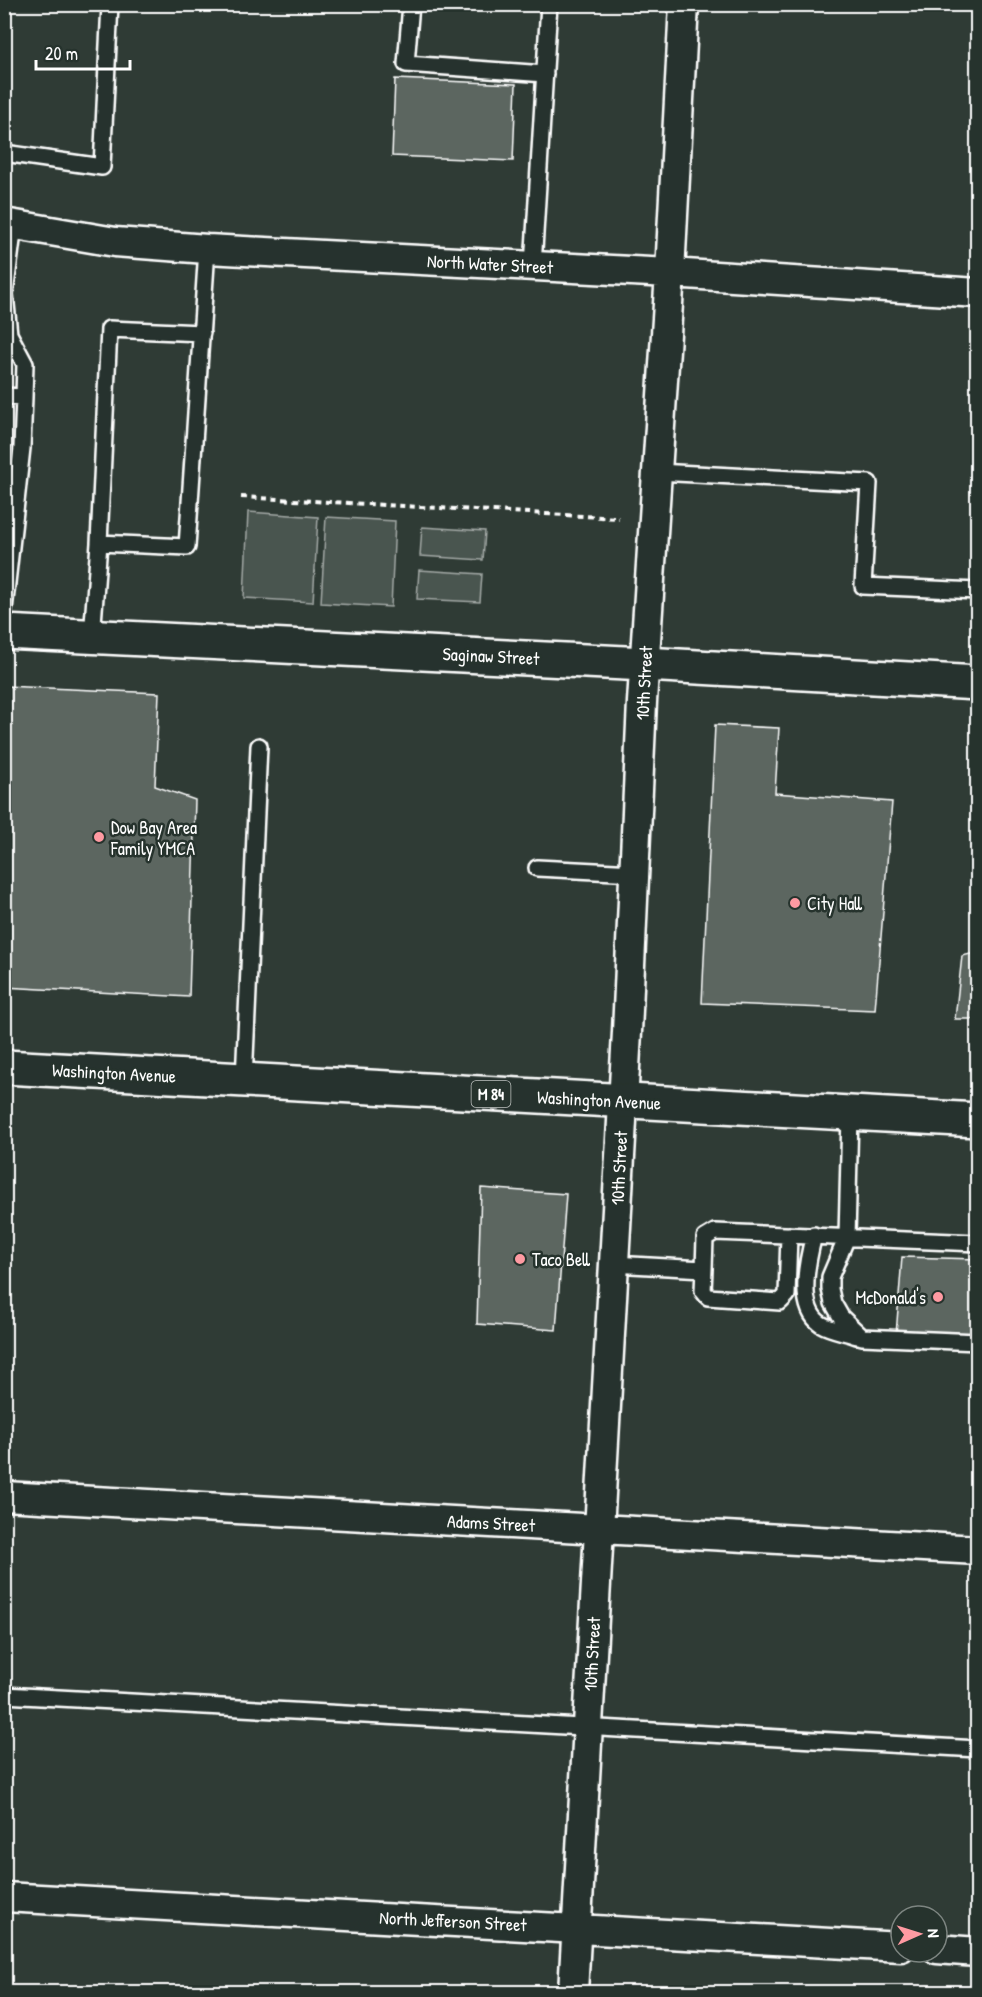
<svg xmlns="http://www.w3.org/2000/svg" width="982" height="1997" font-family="'Patrick Hand',sans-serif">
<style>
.green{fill:#4a544f;stroke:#a4aaa7;stroke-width:1.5}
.building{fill:#5b6661;stroke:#fff;stroke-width:1.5}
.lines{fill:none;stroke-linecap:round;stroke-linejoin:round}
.lane-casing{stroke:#fff;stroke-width:20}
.street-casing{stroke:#fff;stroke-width:33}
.secondary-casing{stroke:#fff;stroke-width:38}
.primary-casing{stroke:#fff;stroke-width:38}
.path{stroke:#fff;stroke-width:4;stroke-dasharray:6 4.5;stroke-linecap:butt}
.lane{stroke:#26332d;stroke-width:15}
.street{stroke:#26332d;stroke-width:28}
.secondary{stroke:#26332d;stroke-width:33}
.primary{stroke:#26332d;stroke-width:33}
.poi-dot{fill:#ff9aa2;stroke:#26332d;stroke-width:2}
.labels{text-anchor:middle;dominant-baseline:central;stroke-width:5;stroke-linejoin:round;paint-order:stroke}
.shield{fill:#26332d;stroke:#bec2c0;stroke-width:1.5}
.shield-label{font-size:16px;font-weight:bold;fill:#fff}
.street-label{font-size:18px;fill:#fff;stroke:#26332d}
.poi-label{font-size:18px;fill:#fff;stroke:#26332d;text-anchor:start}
</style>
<rect width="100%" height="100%" fill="#2f3b35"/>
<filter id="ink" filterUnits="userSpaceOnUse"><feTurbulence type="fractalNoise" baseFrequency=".0167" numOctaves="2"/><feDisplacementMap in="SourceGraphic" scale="12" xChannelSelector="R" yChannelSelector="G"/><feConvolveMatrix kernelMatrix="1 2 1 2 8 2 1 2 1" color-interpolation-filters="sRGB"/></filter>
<g filter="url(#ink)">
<path class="green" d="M 248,512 L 318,517 L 313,602 L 244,598 Z
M 326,517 L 395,521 L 391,607 L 321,603 Z
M 422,527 L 485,531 L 483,560 L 420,556 Z
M 419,570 L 482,574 L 480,602 L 417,599 Z"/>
<path class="building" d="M 395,79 L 516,84 L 513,161 L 392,156 Z
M 4,686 L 159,693 L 155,786 L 195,800 L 189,997 L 4,987 Z
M 715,725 L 779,728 L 775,793 L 892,802 L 875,1010 L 702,1003 Z
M 978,903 L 978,1019 L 955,1019 L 962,956 L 975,953 Z
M 481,1188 L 566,1194 L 556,1330 L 477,1324 Z
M 902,1257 L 978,1259 L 978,1338 L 896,1335 Z"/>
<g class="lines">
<g class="lane-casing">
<path id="lane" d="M 411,4 L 406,64 L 545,74
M 4,153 L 102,167 L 110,4
M 533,266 L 549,4
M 4,396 L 24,397
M 657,472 L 869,483 L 863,586 L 978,591
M 99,543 L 187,547 L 207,249
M 4,610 L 22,448 L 24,397 L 25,364 L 9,334 L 5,294 L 14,225
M 92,637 L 99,543 L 109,329 L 202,333
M 537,868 L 635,873
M 244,1080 L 259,746
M 850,1114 L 847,1237 L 830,1277 L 830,1289 L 833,1303 L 841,1317 L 862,1337 L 978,1342
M 814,1235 C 808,1258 796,1308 821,1324 C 831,1330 846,1332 857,1336
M 613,1264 L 704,1269 L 705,1238 L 715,1232 L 978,1243
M 704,1269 L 703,1291 L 708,1297 L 780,1302 L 787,1295 L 789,1235
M 4,1695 L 978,1749"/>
</g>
<g class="street-casing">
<path id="street" d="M 4,223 L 115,242 L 207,249 L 670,273 L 978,293
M 4,1496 L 978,1550
M 4,1897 L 901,1947
M 937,1949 L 978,1952
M 573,1992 L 627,1032 L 642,702 L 670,273 L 684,4"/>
</g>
<g class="secondary-casing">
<path id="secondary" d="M 4,632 L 645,664 L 978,683"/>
</g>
<g class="primary-casing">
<path id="primary" d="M 4,1067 L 978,1120"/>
</g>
<path class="path" d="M 241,497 L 619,518"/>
<use href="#lane" class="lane"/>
<use href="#street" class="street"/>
<use href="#secondary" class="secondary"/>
<use href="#primary" class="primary"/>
</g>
</g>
<g class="poi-dot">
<circle cx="99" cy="837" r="6"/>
<circle cx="795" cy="903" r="6"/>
<circle cx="520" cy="1259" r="6"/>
<circle cx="938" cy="1297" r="6"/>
</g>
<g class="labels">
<rect class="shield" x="471.5" y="1081" width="39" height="26" rx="4.5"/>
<g class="shield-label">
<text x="491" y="1094">M 84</text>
</g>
<g class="street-label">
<text transform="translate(490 264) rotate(3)">North Water Street</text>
<text transform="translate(491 656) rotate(3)">Saginaw Street</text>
<text transform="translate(644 683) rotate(-87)">10th Street</text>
<text transform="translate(114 1073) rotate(3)">Washington Avenue</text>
<text transform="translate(599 1100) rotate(3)">Washington Avenue</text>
<text transform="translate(619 1168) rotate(-87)">10th Street</text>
<text transform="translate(491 1523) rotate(3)">Adams Street</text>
<text transform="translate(592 1654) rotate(-87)">10th Street</text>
<text transform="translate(453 1921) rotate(3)">North Jefferson Street</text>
</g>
<g class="poi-label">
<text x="111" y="827">Dow Bay Area<tspan x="111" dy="21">Family YMCA</tspan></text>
<text x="807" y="903">City Hall</text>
<text x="532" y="1259">Taco Bell</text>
<text x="926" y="1297" text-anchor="end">McDonald's</text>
</g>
</g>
<rect width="982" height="1997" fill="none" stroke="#26332d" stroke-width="24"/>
<rect x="12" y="12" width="958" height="1973" fill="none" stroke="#fff" stroke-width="2" filter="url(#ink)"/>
<g transform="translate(919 1934) rotate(87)"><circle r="28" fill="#26332d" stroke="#7d8581" stroke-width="1.5"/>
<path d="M0-4.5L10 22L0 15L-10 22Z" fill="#ff9aa2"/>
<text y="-9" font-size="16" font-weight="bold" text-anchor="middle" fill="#ffffff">N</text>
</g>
<path d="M36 60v9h94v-9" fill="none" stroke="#ffffff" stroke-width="3"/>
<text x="45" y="60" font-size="18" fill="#ffffff" stroke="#26332d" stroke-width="4.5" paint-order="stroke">20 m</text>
</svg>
